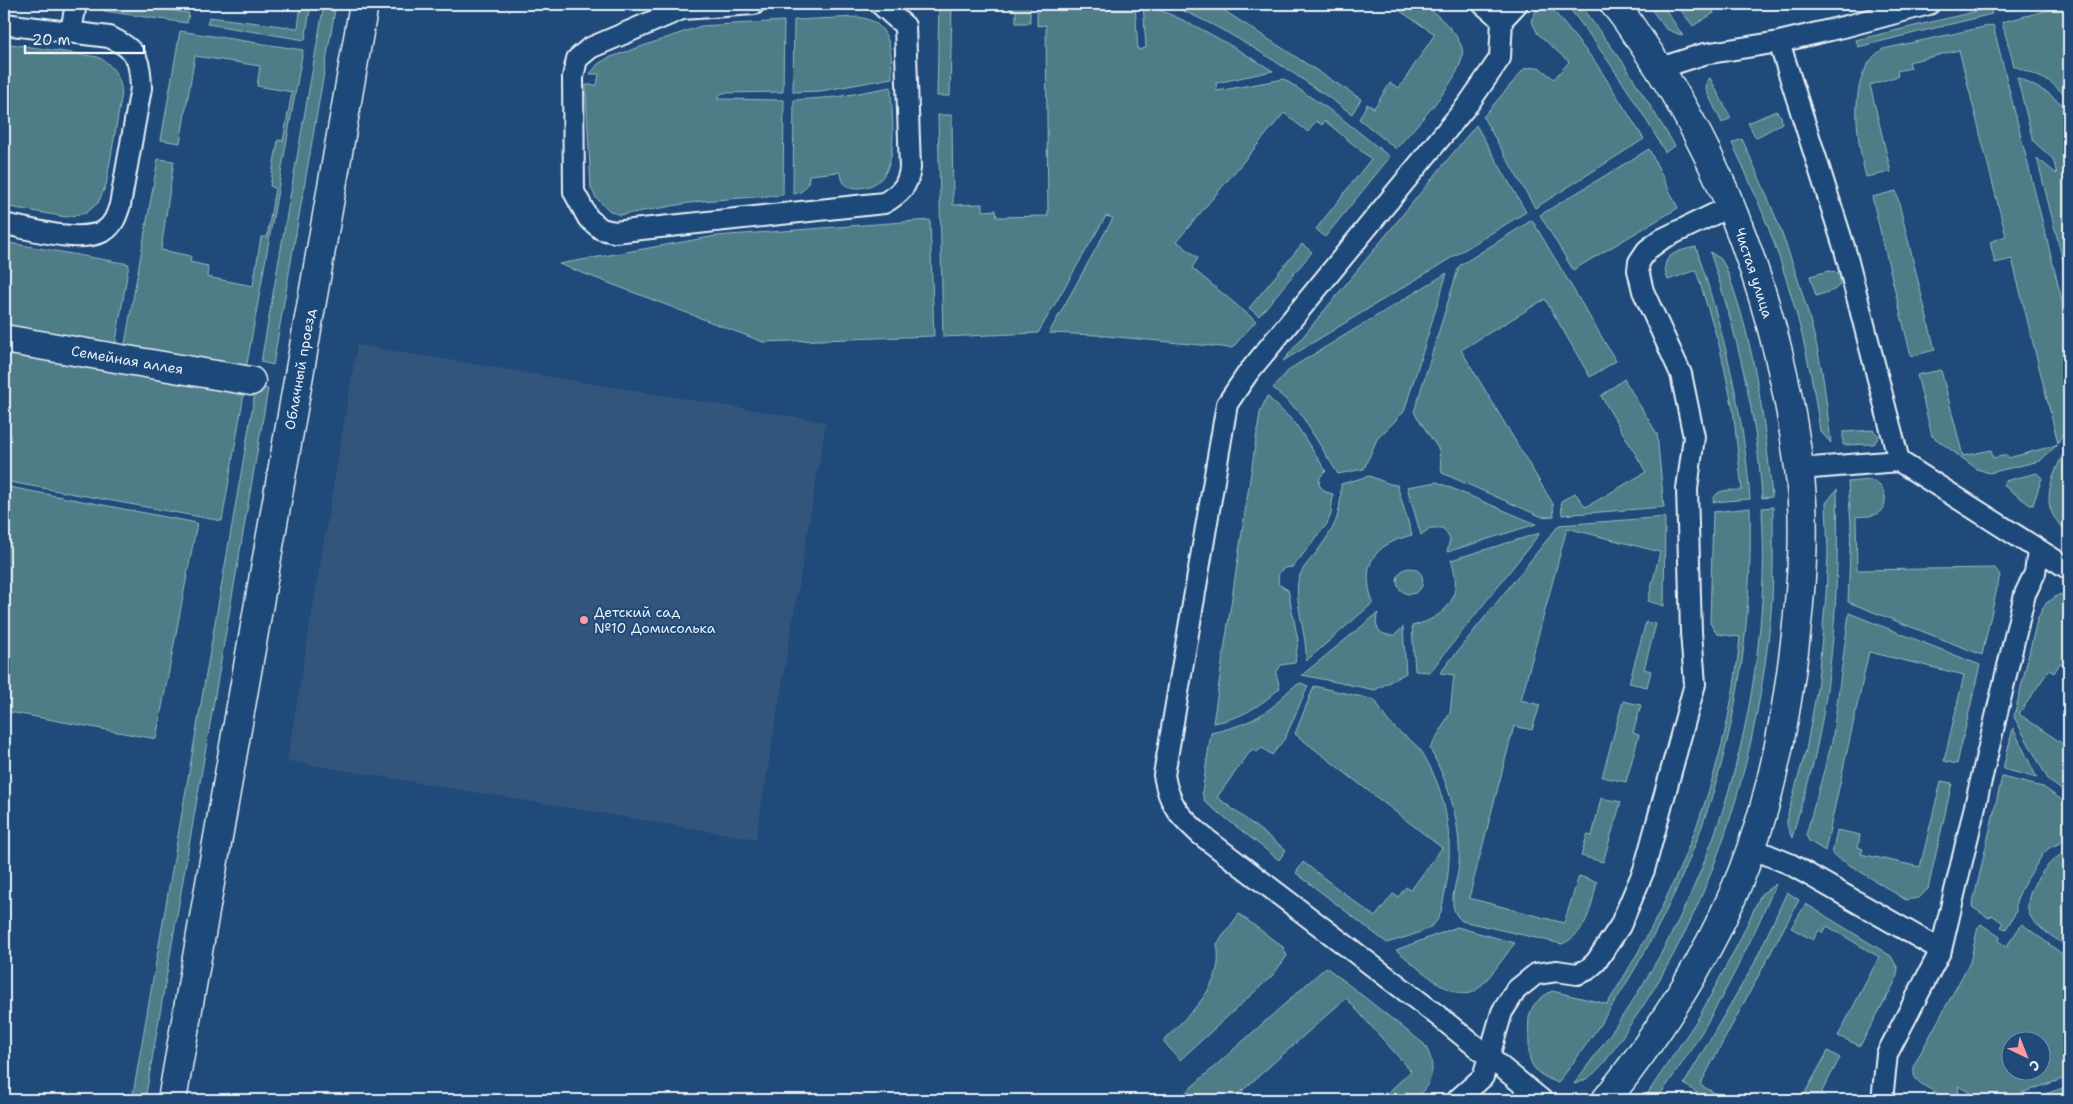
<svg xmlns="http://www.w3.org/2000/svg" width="2073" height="1104" font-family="'Shantell Sans',sans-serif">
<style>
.built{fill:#33557c}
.green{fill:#4f7d87;stroke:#9cb7c0;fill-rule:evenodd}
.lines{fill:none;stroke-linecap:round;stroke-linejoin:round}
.service-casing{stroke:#e8f1f8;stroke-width:24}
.pedestrian-casing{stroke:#e8f1f8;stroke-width:31}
.minor-casing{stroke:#e8f1f8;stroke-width:31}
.service{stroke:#1f4a7a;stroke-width:20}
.pedestrian{stroke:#1f4a7a;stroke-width:28}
.minor{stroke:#1f4a7a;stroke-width:28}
.poi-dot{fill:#ff9aa2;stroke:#1f4a7a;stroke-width:2}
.labels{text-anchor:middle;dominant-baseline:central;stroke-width:4;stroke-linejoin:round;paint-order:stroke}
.street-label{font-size:14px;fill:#e8f1f8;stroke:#1f4a7a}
.poi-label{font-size:14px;fill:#e8f1f8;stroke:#1f4a7a;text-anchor:start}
</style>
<rect width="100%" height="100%" fill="#1f4a7a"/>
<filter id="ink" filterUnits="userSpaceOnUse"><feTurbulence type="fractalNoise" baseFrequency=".02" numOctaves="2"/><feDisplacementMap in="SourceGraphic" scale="10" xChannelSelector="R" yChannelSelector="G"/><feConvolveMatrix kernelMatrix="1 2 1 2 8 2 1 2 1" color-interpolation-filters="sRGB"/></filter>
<g filter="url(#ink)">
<path class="built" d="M 357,345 L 826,422 L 756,839 L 287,761 Z"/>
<path class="green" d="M 100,4 L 127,4 L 189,13 L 187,23 L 104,11 Z
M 301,4 L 311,4 L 305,40 L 207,24 L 209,17 L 298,28 Z
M 324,4 L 336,4 L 273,365 L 261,362 Z
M 939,4 L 1030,4 L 1030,23 L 1016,23 L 1016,10 L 1010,10 L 1010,6 L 952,5 L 950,96 L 937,96 Z
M 1037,4 L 1135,4 L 1138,50 L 1146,48 L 1143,4 C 1189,19 1232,46 1273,71 L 1216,83 L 1217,91 L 1284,79 L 1340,117 L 1390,157 L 1325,237 L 1316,229 L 1371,159 L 1325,121 L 1322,125 L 1316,121 L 1308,132 L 1284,113 L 1177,241 L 1198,258 L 1192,268 L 1256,321 L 1232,348 L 1096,335 L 1049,333 L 1113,218 L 1106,216 L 1038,333 L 943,337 L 938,115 L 952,115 L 953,205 L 983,204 L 983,211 L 996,210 L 997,217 L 1048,216 L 1046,25 L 1037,26 Z
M 1168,4 L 1214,4 L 1361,99 L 1352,114 C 1293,72 1235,32 1168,4 Z
M 1389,4 L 1424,4 C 1437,15 1457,31 1462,48 C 1469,73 1412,129 1396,149 L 1359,119 L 1367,104 L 1374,108 L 1390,83 L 1399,88 L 1435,34 Z
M 1540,4 L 1548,4 L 1596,63 L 1644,139 L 1535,208 L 1483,117 L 1525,68 L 1539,67 L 1554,79 L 1569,62 L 1538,34 L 1531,20 Z
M 1566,4 L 1579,4 L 1623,62 L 1675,146 L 1665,152 C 1635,99 1603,51 1566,4 Z
M 1647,4 L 1662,4 L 1683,36 L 1666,29 Z
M 1676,4 L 1711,4 L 1714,13 L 1693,26 Z
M 1722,4 L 1811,4 L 1791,9 L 1724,9 Z
M 2069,5 L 2069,98 L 2049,81 L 2014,66 L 2002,22 Z
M 1990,8 L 1992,14 L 1858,47 L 1856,40 Z
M 858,17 C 891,21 892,51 892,78 L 821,91 L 793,92 L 794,20 Z
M 784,21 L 783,92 L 722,93 L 717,99 L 784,100 L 783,195 L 701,201 L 626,214 L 619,215 L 610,211 L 596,198 L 591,188 L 586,93 L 586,85 L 597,85 L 599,74 L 590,74 L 598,64 L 608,58 L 701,26 Z
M 1993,25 L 2069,328 L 2069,420 L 2058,443 L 2012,259 L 1995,263 L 1990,242 L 2006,236 L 1959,50 L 1909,62 L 1911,68 L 1897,71 L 1898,76 L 1870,85 L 1891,172 L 1866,177 C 1857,141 1845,73 1883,49 Z
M 180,31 L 303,50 L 245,375 L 123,355 L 158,159 L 174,161 L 161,250 L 191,256 L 190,262 L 208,266 L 207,277 L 253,286 L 261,237 L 267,237 L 275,188 L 270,186 L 278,140 L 283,141 L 292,92 L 257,86 L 260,66 L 195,56 L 180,143 L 161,140 Z
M 4,43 L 98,57 C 113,65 120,76 122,93 L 106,185 L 98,203 L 86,213 L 66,217 L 4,206 Z
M 2017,77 L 2048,93 L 2069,110 L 2069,285 L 2037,158 L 2057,174 L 2053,159 L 2033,141 Z
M 1710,78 L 1731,118 L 1722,123 L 1706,90 L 1707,80 Z
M 891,87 C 891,114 902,172 872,185 C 863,189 854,189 845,185 L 839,172 L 809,175 C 809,185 804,193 793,194 L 794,100 L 837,97 Z
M 1776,111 L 1781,116 L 1782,123 L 1756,138 L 1748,123 Z
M 1476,125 L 1526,212 L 1283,361 Z
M 1742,139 C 1776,213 1806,290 1822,371 C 1826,394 1828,419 1831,443 L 1820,431 C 1807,330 1776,235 1732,143 Z
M 1649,149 L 1678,208 L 1573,270 L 1540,215 Z
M 1896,191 L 1935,350 L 1911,356 L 1872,197 Z
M 930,220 L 934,336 L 763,342 L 559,264 L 716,236 Z
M 1532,220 L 1616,361 L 1590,377 L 1545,299 L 1461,350 L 1553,504 L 1554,516 L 1542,517 L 1442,473 L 1439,450 L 1414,412 L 1459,266 Z
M 4,242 L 129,264 L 114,353 L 4,333 Z
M 1302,244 L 1312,252 L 1259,316 L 1249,308 Z
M 1696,247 C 1723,330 1744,412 1750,499 L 1713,502 C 1715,487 1731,491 1742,490 L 1733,409 L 1720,348 L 1696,270 L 1668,280 C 1658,256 1675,251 1696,247 Z
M 1710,252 L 1721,259 L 1726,268 C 1754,341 1765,419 1772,497 L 1762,498 C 1757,413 1736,332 1710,252 Z
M 1829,271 L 1836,272 L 1840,277 L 1840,285 L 1834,290 L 1816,296 L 1810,276 Z
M 1447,273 L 1404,412 L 1377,439 L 1364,469 L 1338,474 L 1300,413 L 1273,388 L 1287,372 L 1296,365 Z
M 4,345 L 245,388 L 222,521 L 4,481 Z
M 1941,370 L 1963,456 L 1991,450 L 1993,458 L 2007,455 L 2008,458 L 2057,445 L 2040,461 L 1989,473 L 1977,469 L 1932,436 L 1917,375 Z
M 1624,379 L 1657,434 L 1664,507 L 1562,515 L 1561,501 L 1575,493 L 1586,507 L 1646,472 L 1601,396 Z
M 256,387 L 268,389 L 145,1100 L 132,1100 Z
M 1267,396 L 1295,423 L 1326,471 L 1320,477 L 1319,485 L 1326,492 L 1333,494 L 1331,514 L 1327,524 L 1293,567 L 1284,568 L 1279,572 L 1278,584 L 1288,590 L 1298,640 L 1295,663 L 1281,665 L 1276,673 L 1280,688 C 1260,706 1241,719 1213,723 L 1260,413 Z
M 1873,430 L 1879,436 L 1874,444 L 1843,445 L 1843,432 Z
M 2062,456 L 2069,459 L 2069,532 C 2038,511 2049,484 2062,456 Z
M 2037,473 L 2042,478 L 2033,505 L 2030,505 L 2003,485 L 2005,481 Z
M 1369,476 L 1390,484 L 1397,485 L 1412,535 C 1373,545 1360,564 1373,603 L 1306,661 C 1308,636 1291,594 1300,575 C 1303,567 1311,559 1316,553 C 1335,527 1341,517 1341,484 Z
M 1869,480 C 1885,482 1892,505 1877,514 C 1871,517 1862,516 1856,517 L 1857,570 L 1995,568 L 2000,575 L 1982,655 L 1848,602 L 1851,525 L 1848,482 Z
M 1437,482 L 1536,524 L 1447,552 L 1450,539 L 1443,528 L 1430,528 L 1421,535 L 1407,487 Z
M 4,486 L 197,523 L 156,739 L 4,711 Z
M 1837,489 C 1839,575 1835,661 1817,746 C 1811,777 1800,807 1792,838 L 1787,825 L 1787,817 L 1806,750 L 1817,689 L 1826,595 L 1828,552 L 1826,503 Z
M 1773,507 C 1773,543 1774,578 1771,613 C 1758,756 1713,908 1630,1025 C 1615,1046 1600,1078 1574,1084 C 1602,1046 1629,1009 1652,969 C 1721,852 1759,712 1763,576 C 1764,554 1763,531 1762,508 Z
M 1750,508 C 1755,732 1693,906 1558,1083 C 1549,1079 1538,1075 1533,1066 C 1528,1059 1529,1050 1529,1043 C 1528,1016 1526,1005 1552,991 L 1607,1004 C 1678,893 1728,770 1740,637 L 1717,634 L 1710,623 L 1713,512 Z
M 1665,517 L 1664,606 L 1648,601 L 1660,552 L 1567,528 L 1521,700 L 1540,705 L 1532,730 L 1514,726 L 1469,898 L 1564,923 L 1579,876 L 1597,882 C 1591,906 1588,933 1562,944 L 1462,921 C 1444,906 1458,883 1459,863 C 1461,823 1449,784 1430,749 L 1450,713 L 1454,675 L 1440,673 L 1559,525 Z
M 1540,533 L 1430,672 L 1415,671 L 1412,626 C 1447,617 1464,597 1451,560 Z
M1397 581a13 13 0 1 1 26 0a13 13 0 1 1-26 0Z
M 2060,594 L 2069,600 L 2069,660 L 2065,666 L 2060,663 L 2054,673 L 2049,670 L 2019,714 L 2069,748 L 2069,795 L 2049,781 L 2014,717 L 2037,620 L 2045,604 Z
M 1378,613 C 1373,626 1379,637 1395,635 L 1403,627 L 1406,673 L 1375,690 L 1302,675 Z
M 1849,613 L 1980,665 L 1957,764 L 1944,761 L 1964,675 L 1869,652 L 1825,851 L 1809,841 L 1806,835 L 1832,742 Z
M 1646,622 L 1656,624 L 1644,669 L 1651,671 L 1647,687 L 1629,683 Z
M 1301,683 L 1308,686 L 1285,738 L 1272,755 L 1262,748 L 1257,752 L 1252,749 L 1217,797 L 1286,850 L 1279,860 L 1205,802 L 1202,793 L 1211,733 C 1233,728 1253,722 1271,708 C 1282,699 1289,687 1301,683 Z
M 1314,686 L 1375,700 C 1381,710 1386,721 1395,728 C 1404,737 1416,742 1423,754 C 1449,796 1455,850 1444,897 C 1442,907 1441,918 1433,925 C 1424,933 1399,939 1387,943 L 1296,873 L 1303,862 L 1375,917 L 1393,894 L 1398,897 L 1406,887 L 1411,890 L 1442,848 L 1295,734 Z
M 1623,701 L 1641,705 L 1633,733 L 1639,735 L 1626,782 L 1602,777 Z
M 2013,728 L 2037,778 L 2003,769 Z
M 2002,777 L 2043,787 L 2069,805 L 2069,839 L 2049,848 L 2043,854 L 2023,886 L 2016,901 L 2016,912 L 2006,929 L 2001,927 L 2003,923 L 1992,915 L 1989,918 L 1972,907 Z
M 1941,781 L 1952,783 L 1928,889 L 1919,898 L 1906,900 L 1832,854 L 1837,830 L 1860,835 L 1858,847 L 1863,849 L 1861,854 L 1920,867 Z
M 1601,798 L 1621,802 L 1603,862 L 1581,856 L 1587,835 L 1592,836 Z
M 2069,851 L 2069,948 C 2057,939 2041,931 2032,919 C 2016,899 2049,856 2069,851 Z
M 1776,884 C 1743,960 1706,1034 1656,1100 L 1643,1100 L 1699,1017 L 1738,944 L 1761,894 Z
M 1787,892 L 1799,900 L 1700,1085 L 1728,1100 L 1708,1100 L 1684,1084 L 1754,964 Z
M 1806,904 L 1891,956 L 1898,969 L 1896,980 L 1860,1046 L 1838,1036 L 1879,957 L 1827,926 L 1823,933 L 1819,930 L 1813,940 L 1791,928 Z
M 1239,914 L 1283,947 L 1287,956 L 1273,975 L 1180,1060 L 1163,1041 C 1188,1014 1226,986 1217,944 Z
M 1981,924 L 2000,937 L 1999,941 L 2006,947 L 2022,924 L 2069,959 L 2069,1077 L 2000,1100 L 1969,1100 L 1969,1092 L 1958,1086 L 1960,1100 C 1951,1100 1918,1086 1915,1077 C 1913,1075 1914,1069 1914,1065 L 1970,962 L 1978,927 ZM 2010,1042 L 2040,1042 L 2040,1072 L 2010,1072 Z
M 1457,927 L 1515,943 C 1504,957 1488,981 1475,991 C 1455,1005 1412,962 1396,950 Z
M 1326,967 L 1424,1044 C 1438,1067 1433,1083 1414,1100 L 1380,1100 L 1411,1071 L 1346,998 L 1232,1100 L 1177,1100 Z
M 1828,1051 L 1840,1058 L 1821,1093 L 1829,1100 L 1801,1100 Z
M 2069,1086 L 2069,1100 L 2027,1100 Z"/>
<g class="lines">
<g class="service-casing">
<path id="service" d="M 754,4 L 682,9 L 590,48 L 577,59 L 573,77 L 574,192 L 588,218 L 601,229 L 614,232 L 884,203 C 900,194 908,186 910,168 L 905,26 L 880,4
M 1483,4 L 1502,20
M 1517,4 L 1502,20 L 1500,58 L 1469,103 L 1248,373 L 1227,404 L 1164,775 C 1169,805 1179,815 1201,835 L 1437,1015 L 1542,1100
M 4,24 L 109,37 C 137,49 140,59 141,88 L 120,205 C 117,214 114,225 104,231 C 79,244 31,229 4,224
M 71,31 L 76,4
M 1779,42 L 1845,250 L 1899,461
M 1660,68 L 1704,54 L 1779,42 L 1847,26 L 1929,4
M 1800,469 L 1899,461 L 2069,569
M 1751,848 L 1790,864 L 1941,950
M 1457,1100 L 1483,1077 L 1502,1012 L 1516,990 L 1536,974 L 1557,971 L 1577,974 L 1587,970 L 1596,962 L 1620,926 L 1644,870 L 1695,684 L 1691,632 L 1687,489 L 1694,437 L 1681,374 L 1643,291 L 1638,270 L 1639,262 L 1647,250 L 1662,239 L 1731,206
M 1882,1100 L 1887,1054 L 1941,950 L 2025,594 L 2035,573 L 2038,551"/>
</g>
<g class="pedestrian-casing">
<g id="pedestrian">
<path id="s1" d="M 4,339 L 251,381"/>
</g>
</g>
<g class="minor-casing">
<g id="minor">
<path id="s2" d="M 172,1100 L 364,4"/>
<path d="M 1606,1100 C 1666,1025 1719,940 1751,849 C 1775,782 1788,704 1796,634 C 1802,579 1806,522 1799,468 C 1789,384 1767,299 1736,220 C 1712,158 1683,102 1645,47 C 1635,33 1626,17 1614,4"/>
</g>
</g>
<use href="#service" class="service"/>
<use href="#pedestrian" class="pedestrian"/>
<use href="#minor" class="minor"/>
</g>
</g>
<circle class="poi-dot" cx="584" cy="620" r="5"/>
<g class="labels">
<g class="street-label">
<text transform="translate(1754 273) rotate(72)">Чистая улица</text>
<text stroke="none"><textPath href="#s1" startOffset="125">Семейная аллея</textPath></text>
<text stroke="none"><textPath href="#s2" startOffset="742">Облачный проезд</textPath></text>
</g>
<g class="poi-label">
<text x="594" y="612">Детский сад<tspan x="594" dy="16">№10 Домисолька</tspan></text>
</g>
</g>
<rect width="2073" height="1104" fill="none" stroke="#1f4a7a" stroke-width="20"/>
<rect x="10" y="10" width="2053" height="1084" fill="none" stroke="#e8f1f8" stroke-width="2" filter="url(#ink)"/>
<g transform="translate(2026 1056) rotate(137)"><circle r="24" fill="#1f4a7a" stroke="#6f8dac"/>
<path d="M0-4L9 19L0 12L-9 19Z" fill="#ff9aa2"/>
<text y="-8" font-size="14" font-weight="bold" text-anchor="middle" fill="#e8f1f8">С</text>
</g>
<path d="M25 45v8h119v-8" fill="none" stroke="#e8f1f8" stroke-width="2.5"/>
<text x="32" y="45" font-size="15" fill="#e8f1f8" stroke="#1f4a7a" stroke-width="4" paint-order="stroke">20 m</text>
</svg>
